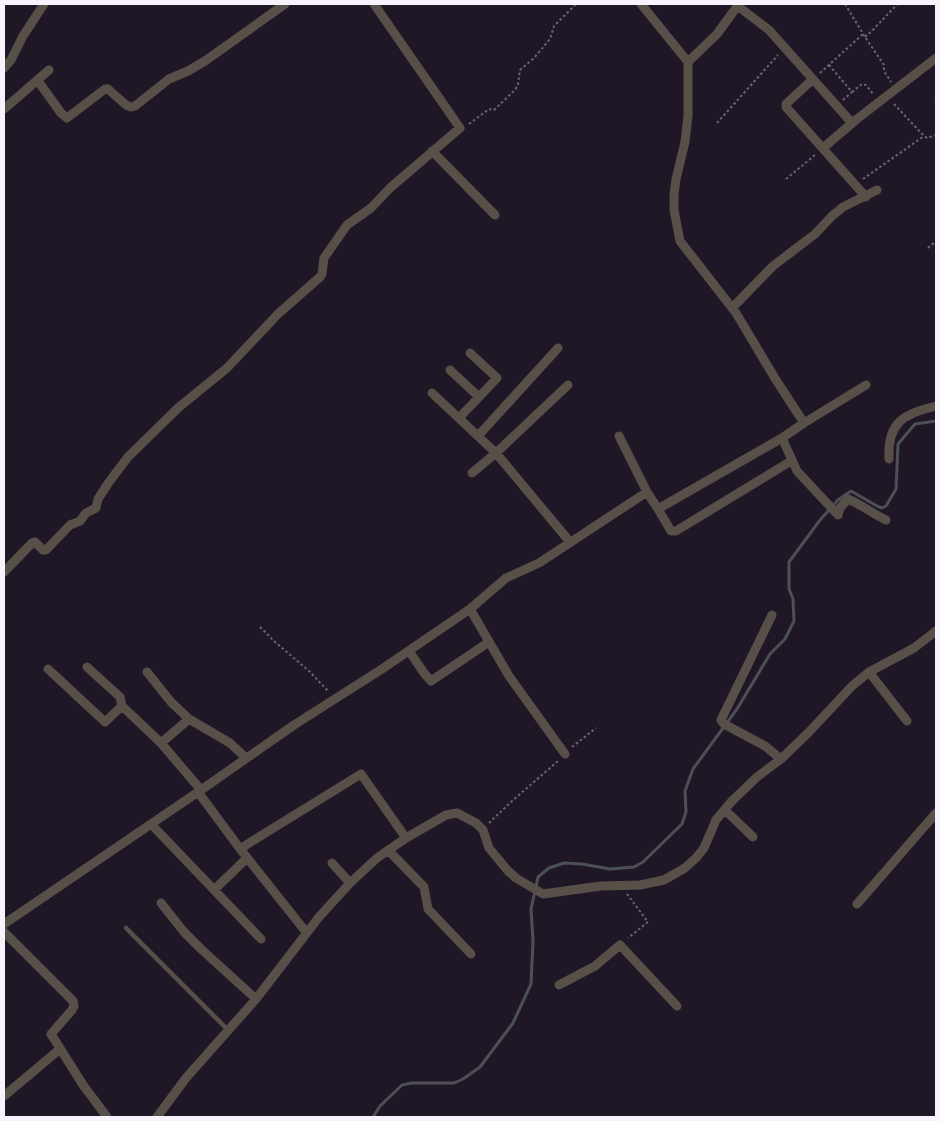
<svg xmlns="http://www.w3.org/2000/svg" width="940" height="1121" font-family="Inter,sans-serif">
<style>
.lines{fill:none;stroke-linecap:round;stroke-linejoin:round}
.stream{stroke:#4c5055;stroke-width:3}
.path{stroke:#6d6572;stroke-width:2;stroke-dasharray:2.5 2.5;stroke-linecap:butt}
.lane{stroke:#575049;stroke-width:4.5}
.street{stroke:#575049;stroke-width:9}
</style>
<rect width="100%" height="100%" fill="#201726"/>
<g class="lines">
<path class="stream" d="M 373,1117 L 380,1106 L 402,1085 L 412,1083 L 454,1083 L 463,1079 L 480,1067 L 513,1023 L 531,984 L 533,941 L 531,909 L 538,877 L 549,868 L 564,863 L 582,864 L 610,869 L 634,867 L 643,862 L 682,824 L 686,812 L 685,791 L 693,769 L 737,709 L 770,654 L 785,639 L 794,621 L 793,599 L 789,589 L 789,562 L 820,520 L 838,500 L 851,491 L 877,506 L 882,508 L 886,506 L 896,489 L 898,444 L 915,424 L 936,421"/>
<path class="path" d="M 845,4 L 865,37 L 884,65 L 884,71 L 891,82
M 865,37 C 877,27 886,15 898,4
M 829,65 L 852,92 L 843,100
M 820,73 L 863,34
M 852,92 L 862,84 L 866,85 L 873,94
M 935,103 L 936,104
M 894,104 L 924,136 L 927,138 L 936,135
M 717,123 L 778,55
M 469,124 L 489,109 L 494,110 L 515,90 L 518,85 L 520,70 L 534,58 L 550,39 L 554,26 L 576,4
M 786,179 L 815,155
M 863,179 L 924,136
M 928,248 L 936,241
M 260,627 L 274,641 L 309,671 L 328,691
M 572,747 L 596,728
M 489,823 L 512,801 L 558,761
M 627,894 L 648,922 L 628,938"/>
<path class="lane" d="M 126,928 L 228,1030"/>
<path class="street" d="M 739,7 L 769,30 L 852,123
M 688,62 L 717,34 L 736,8
M 4,68 L 11,60 L 23,36 L 44,4
M 813,79 L 786,104 L 786,107 L 866,197
M 38,81 L 61,113 L 67,118 L 105,89 L 108,89 L 126,105 L 131,107 L 135,106 L 169,79 L 188,71 L 205,61 L 285,4
M 4,109 L 49,70
M 823,148 L 857,119 L 936,58
M 432,151 L 495,215
M 732,308 L 773,266 L 815,234 L 832,216 L 843,207 L 877,190
M 450,370 L 479,397
M 432,393 L 496,453 L 570,542
M 459,418 L 497,378 L 470,353
M 804,423 L 866,385
M 478,436 L 558,348
M 619,436 L 647,492
M 782,438 L 797,471 L 838,515 L 840,508 L 848,499 C 862,505 873,514 886,520
M 889,459 C 887,422 904,414 936,406
M 472,473 L 496,453 L 568,385
M 658,509 L 671,531 L 676,531 L 791,461
M 4,572 L 32,543 L 35,542 L 43,550 L 46,550 L 70,525 L 80,521 L 86,513 L 96,508 L 98,499 L 109,482 L 128,457 L 178,408 L 227,368 L 278,314 L 320,277 L 322,274 L 324,258 L 347,225 L 371,208 L 390,188 L 460,128 L 374,4
M 470,609 L 509,676 L 565,754
M 772,615 L 721,720 L 724,724 L 765,746 L 781,759
M 409,651 L 424,673 L 431,681 L 489,642
M 87,667 L 120,697 L 122,706
M 48,669 L 105,722 L 122,706 L 161,743
M 147,672 L 171,702 L 189,719 L 161,743 L 201,790
M 869,672 L 907,721
M 189,719 L 230,743 L 246,758
M 198,792 L 241,850
M 725,810 L 753,837
M 151,824 L 261,939
M 388,850 L 424,887 L 428,909 L 471,954
M 332,863 L 350,883
M 214,890 L 247,858
M 161,903 L 184,932 L 201,949 L 256,999
M 857,904 L 936,813
M 4,924 L 201,790 L 294,725 L 382,669 L 470,609 L 506,578 L 539,563 L 647,492 L 658,509 L 782,438 L 804,423 L 776,380 L 736,313 L 680,241 L 674,210 L 674,195 L 676,179 L 685,142 L 688,116 L 688,62 L 641,4
M 4,932 L 73,1001 L 74,1006 L 72,1010 L 51,1034 L 83,1085 L 107,1117
M 306,932 L 241,850 L 246,845 L 361,774 L 406,838
M 559,985 L 595,966 L 620,945 L 677,1006
M 4,1096 L 60,1049
M 157,1117 L 186,1078 L 256,999 L 319,917 L 350,883 L 377,858 L 406,838 L 446,815 L 457,813 L 476,823 L 483,830 L 489,848 L 508,871 L 516,878 L 543,894 L 601,886 L 640,885 L 664,880 L 685,868 L 696,858 L 704,848 L 716,820 L 732,801 L 757,777 L 781,759 L 809,732 L 852,686 L 869,672 L 914,648 L 936,631"/>
</g>
<rect width="940" height="1121" fill="none" stroke="#f8f2fd" stroke-width="10"/>
</svg>
